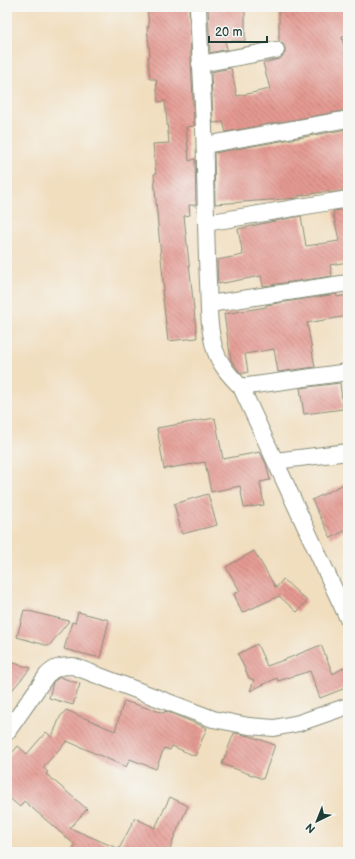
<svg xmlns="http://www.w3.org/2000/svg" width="355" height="859" font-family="'Balsamiq Sans',sans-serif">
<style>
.building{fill:url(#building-back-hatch)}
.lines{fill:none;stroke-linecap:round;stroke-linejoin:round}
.minor-casing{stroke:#888e7a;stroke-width:18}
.minor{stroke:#fff;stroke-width:16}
</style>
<defs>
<pattern id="building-back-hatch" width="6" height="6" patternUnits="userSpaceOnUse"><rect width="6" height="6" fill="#e49991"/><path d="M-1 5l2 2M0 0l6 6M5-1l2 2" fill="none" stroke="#b87e77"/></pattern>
</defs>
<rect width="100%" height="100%" fill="#f6f6f2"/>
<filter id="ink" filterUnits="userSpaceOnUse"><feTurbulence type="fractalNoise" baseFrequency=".025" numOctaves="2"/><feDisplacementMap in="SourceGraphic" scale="8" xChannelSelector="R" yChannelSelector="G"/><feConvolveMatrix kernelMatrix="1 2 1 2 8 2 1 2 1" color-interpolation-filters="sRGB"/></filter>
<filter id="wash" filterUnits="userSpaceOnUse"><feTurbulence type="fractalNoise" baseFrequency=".012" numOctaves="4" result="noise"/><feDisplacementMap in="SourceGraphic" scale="16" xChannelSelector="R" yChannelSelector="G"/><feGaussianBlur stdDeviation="0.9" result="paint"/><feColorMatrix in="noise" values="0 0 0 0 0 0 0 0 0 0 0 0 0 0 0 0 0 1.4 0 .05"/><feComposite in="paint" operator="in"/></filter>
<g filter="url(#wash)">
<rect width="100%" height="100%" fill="#f1debf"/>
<g id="blocks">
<path class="building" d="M 147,7 L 189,7 L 194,126 L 186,127 L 189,161 L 195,159 L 196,205 L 189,205 L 190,215 L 184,216 L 197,338 L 168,341 L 162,290 L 164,290 L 156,202 L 154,174 L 156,174 L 153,144 L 169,143 L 165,101 L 158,102 L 156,79 L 150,79 L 148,57 L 150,56 L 147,27 L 149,27 Z
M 208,7 L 245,7 L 245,41 L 225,41 L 227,49 L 210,53 Z
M 279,7 L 348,7 L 348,36 L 342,37 L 348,68 L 348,110 L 226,132 L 223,122 L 213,123 L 211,72 L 231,68 L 237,96 L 270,89 L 263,63 L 280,59 L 285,53 L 285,48 L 283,44 L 279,41 Z
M 348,129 L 348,190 L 329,193 L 329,191 L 298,196 L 298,198 L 215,204 L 214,153 Z
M 348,209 L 348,262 L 330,265 L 332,276 L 263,286 L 261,276 L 218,284 L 217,260 L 243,255 L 238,229 L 270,222 L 301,216 L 306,246 L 339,241 L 333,211 Z
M 336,294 L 337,297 L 348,295 L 348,316 L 307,323 L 315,367 L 278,372 L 274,349 L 245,354 L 248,372 L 241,374 L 231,360 L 224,314 L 266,307 L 266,305 Z
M 340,383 L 343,409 L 304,414 L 300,388 Z
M 215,418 L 223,459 L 260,452 L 266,464 L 270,480 L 260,482 L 264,505 L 244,508 L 240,486 L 211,492 L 205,462 L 164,469 L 157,428 Z
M 348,482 L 348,529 L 331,538 L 312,500 Z
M 208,494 L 217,525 L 182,534 L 174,504 Z
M 254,551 L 276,588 L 283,579 L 307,601 L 297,612 L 279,596 L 242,613 L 234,594 L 240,591 L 226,567 Z
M 24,610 L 69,621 L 49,646 L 17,637 Z
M 78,612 L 109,620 L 100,658 L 64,649 L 72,622 L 75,623 Z
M 257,644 L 267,666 L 289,658 L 321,645 L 333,674 L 348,665 L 348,687 L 320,698 L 310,671 L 278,681 L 277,678 L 250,691 L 254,680 L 249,678 L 238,654 Z
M 7,661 L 31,668 L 7,696 Z
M 60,677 L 80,684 L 73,705 L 49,698 L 53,682 Z
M 124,701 L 164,713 L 165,711 L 207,728 L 195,756 L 172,746 L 170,750 L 164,748 L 156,769 L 130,759 L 126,767 L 67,741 L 43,767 L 48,772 L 46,774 L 87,809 L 70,828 L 119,849 L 135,818 L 155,828 L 170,797 L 188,806 L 175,835 L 169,852 L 72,852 L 75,845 L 24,801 L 20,807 L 7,796 L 7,759 L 18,746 L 27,754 L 46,732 L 52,737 L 60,717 L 66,710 L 115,731 Z
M 234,733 L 250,736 L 275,745 L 263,779 L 222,764 Z"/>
</g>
</g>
<g filter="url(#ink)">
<use href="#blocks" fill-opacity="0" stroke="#888e7a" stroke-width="1"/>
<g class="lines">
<g class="minor-casing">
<path id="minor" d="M 198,7 C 200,62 205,116 205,171 C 206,208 206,244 208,281 C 209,303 208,328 215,350 C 220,365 230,376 241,387 L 348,372
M 200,64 L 276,50
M 205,145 L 348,119
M 206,223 L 348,199
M 209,304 L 348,283
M 241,387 L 348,619
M 275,461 L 348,452
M 7,732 L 47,675 C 55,667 61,666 73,666 L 213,719 L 249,726 L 274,728 L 299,723 L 348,706"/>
</g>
<use href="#minor" class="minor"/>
</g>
</g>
<rect width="355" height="859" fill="none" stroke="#f6f6f2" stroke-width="24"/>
<g transform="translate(317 821) rotate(223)" stroke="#f6f6f2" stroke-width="3" paint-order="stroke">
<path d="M0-3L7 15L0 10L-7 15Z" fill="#1f3d34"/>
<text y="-6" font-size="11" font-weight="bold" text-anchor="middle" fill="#1f3d34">N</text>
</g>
<path d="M209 36v6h58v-6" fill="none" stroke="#1f3d34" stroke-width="2"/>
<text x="215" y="36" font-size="12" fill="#1f3d34" stroke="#f6f6f2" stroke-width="3" paint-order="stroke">20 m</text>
</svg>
